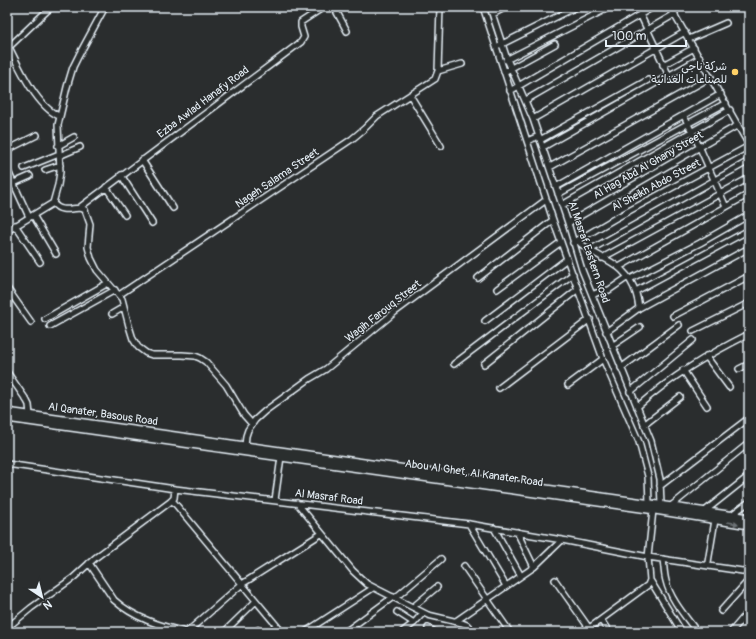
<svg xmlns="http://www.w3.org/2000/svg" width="756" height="639" font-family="Pangolin,'Playpen Sans Arabic',sans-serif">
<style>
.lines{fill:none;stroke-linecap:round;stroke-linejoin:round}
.minor-casing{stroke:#e8f1f8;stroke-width:8}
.secondary-casing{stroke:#e8f1f8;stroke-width:10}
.minor{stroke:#2a2d2e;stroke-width:5}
.secondary{stroke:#2a2d2e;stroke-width:7}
.oneway{fill:#6c7275}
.poi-dot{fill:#ffd166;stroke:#2a2d2e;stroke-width:1.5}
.labels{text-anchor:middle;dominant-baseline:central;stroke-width:3;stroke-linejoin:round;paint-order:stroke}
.poi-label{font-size:11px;fill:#e8f1f8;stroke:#2a2d2e;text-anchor:end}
.street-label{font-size:11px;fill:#e8f1f8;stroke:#2a2d2e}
</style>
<rect width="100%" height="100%" fill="#2a2d2e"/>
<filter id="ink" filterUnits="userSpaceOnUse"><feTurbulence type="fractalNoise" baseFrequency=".025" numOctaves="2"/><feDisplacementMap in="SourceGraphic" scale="8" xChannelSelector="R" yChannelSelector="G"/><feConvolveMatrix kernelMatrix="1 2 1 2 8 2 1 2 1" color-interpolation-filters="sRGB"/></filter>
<g filter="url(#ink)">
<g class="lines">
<g class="minor-casing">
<path id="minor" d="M 334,7 L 347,31
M 483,7 L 553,220 L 603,359 L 639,442 L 648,476 L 649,503
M 490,7 L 507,59 L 533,119 L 568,223 L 582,270 L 651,441 L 660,479 L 661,505
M 670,7 L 749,145
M 493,14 L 506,7
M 640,14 L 669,76
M 689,39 L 726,23
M 7,43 C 18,65 36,106 59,116
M 500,45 L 576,7
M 9,47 L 51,7
M 506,60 L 610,7
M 663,65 L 694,48
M 438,71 L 462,64
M 504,72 L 555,44
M 510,91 L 653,7
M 410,95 L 441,146
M 526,100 L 675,14
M 684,116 L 700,148 L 726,207
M 533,119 L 685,32
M 540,140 L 648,80
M 527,141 L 539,136
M 58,146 L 74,137
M 543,147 L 700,58
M 7,150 L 37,135
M 59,156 L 80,147
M 142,160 L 173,208
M 550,167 L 711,77
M 24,168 L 59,154
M 7,169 L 29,217
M 45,170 L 60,165
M 121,175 L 152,223
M 14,183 L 30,176
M 106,187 L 125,215
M 556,187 L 721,94
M 558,194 L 726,103
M 53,203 C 63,216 77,204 85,210 L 90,224 L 88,247 L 91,258 L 97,270 L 122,299 L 129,326 L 133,339 L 138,347 L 146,353 L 152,355 L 182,355 L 195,356 L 200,358 L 206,362 L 226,385 L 244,415 L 252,424
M 53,203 L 58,185 L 60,172 L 58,125 L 67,87 L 73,67 L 79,55 L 105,7
M 562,205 L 730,110
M 79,208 L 301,42 L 304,37 L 301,27 L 301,22 L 324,7
M 33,215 L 56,254
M 568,223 L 738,125
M 15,225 L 40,262
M 7,231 L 53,203
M 577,240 C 587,251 599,255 611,262 C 628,272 637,289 639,308
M 573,243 L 614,219 L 749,146
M 588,251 L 749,161
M 602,258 L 749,178
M 619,267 L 749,194
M 478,278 L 553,220
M 630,279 L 700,243 L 749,215
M 7,288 L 31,322
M 497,289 L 561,242
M 636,291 L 749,230
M 119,295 L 352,139 L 364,129 L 377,116 L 435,79 L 438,71 L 440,7
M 592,295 L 599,292 L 609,290 L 628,277
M 112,314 L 124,307
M 673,316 L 749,276
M 45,319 L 108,283
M 485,321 L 567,259
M 50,326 L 115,290
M 693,331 L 749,303
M 606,332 L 639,308 L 749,248
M 612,346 L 640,327
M 706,356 L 729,387
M 454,364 L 573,274
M 484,364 L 578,289
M 621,368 L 679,325
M 739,369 L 749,364
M 683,370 L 707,406
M 7,372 L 27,401 L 29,405 L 30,415
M 568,385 L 603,359
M 499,388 L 590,319
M 630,392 L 693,340
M 637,407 C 672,376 707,355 749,334
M 644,425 L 680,397
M 245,446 L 246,436 L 248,430 L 255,420 L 265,411 L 309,379 L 326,369 L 395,312 L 546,200
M 7,464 L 175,489 L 469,524 L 562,540 L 648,557 L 749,572
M 660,486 L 749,418
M 172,500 L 282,632
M 275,500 L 281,457
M 297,503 L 353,571 L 367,584 L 428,615 L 462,623 L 467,625 L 474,632
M 671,506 L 749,443
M 705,511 L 749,476
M 730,516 L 749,502
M 469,524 L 506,586
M 494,528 L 521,576
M 517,532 L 534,567
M 663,559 C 664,566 664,574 666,581 C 670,599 686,617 697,632
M 708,562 L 715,520
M 89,563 L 114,600 C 134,618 160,626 186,632
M 464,566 L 510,632
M 555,580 L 589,628
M 650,580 L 682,632
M 395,598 L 441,559
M 413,607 L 437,587
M 721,611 L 749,580
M 397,612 L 414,623
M 601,620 L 609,632
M 456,621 L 534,567 L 562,540
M 7,628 L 31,608 L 73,578 L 95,558 L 170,502 L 174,498 L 175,489
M 428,628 L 435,632
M 187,632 L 242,584 L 321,534
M 224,632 L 256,601
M 256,632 L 258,630
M 305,632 L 373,588
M 345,632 L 393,597
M 402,632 L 414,623 L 423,613
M 584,632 L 648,585 L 650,580 L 648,557 L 653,510
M 731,632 L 749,611"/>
</g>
<g class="secondary-casing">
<path id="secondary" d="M 7,412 L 749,518
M 7,418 L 655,510 L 749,525"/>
</g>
<use href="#minor" class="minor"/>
<use href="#secondary" class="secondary"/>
</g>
<defs><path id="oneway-solid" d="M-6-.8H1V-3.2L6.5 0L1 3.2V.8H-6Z"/></defs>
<use class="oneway" href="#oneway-solid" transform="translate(733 523) rotate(9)"/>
</g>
<circle class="poi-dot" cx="735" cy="72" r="4"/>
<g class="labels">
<g class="poi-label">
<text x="727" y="66">شركة ناجى<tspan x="727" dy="13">للصناعات الغذائية</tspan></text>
</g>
<g class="street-label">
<text transform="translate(203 102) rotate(-37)">Ezba Awlad Hanafy Road</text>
<text transform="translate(648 165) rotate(-30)">Al Hag Abd Al Ghany Street</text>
<text transform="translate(277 178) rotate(-34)">Nageh Salama Street</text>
<text transform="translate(656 185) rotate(-28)">Al Sheikh Abdo Street</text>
<text transform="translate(589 252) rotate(71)">Al Masraf Eastern Road</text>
<text transform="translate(383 311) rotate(-38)">Wagih Farouq Street</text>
<text transform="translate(103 414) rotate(8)">Al Qanater, Basous Road</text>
<text transform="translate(474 473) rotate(8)">Abou Al Ghet, Al Kanater Road</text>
<text transform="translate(329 497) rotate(7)">Al Masraf Road</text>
</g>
</g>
<rect width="756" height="639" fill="none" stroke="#2a2d2e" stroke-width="24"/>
<rect x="12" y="12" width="732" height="615" fill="none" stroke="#e8f1f8" stroke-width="1.5" filter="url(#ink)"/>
<g transform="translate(42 597) rotate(145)" stroke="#2a2d2e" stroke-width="3" paint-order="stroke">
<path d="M0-3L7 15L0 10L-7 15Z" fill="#e8f1f8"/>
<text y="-6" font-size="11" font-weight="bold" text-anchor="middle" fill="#e8f1f8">N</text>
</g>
<path d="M606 40v6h80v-6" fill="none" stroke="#e8f1f8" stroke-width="2"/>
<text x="612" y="40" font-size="12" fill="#e8f1f8" stroke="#2a2d2e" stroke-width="3" paint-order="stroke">100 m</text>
</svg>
